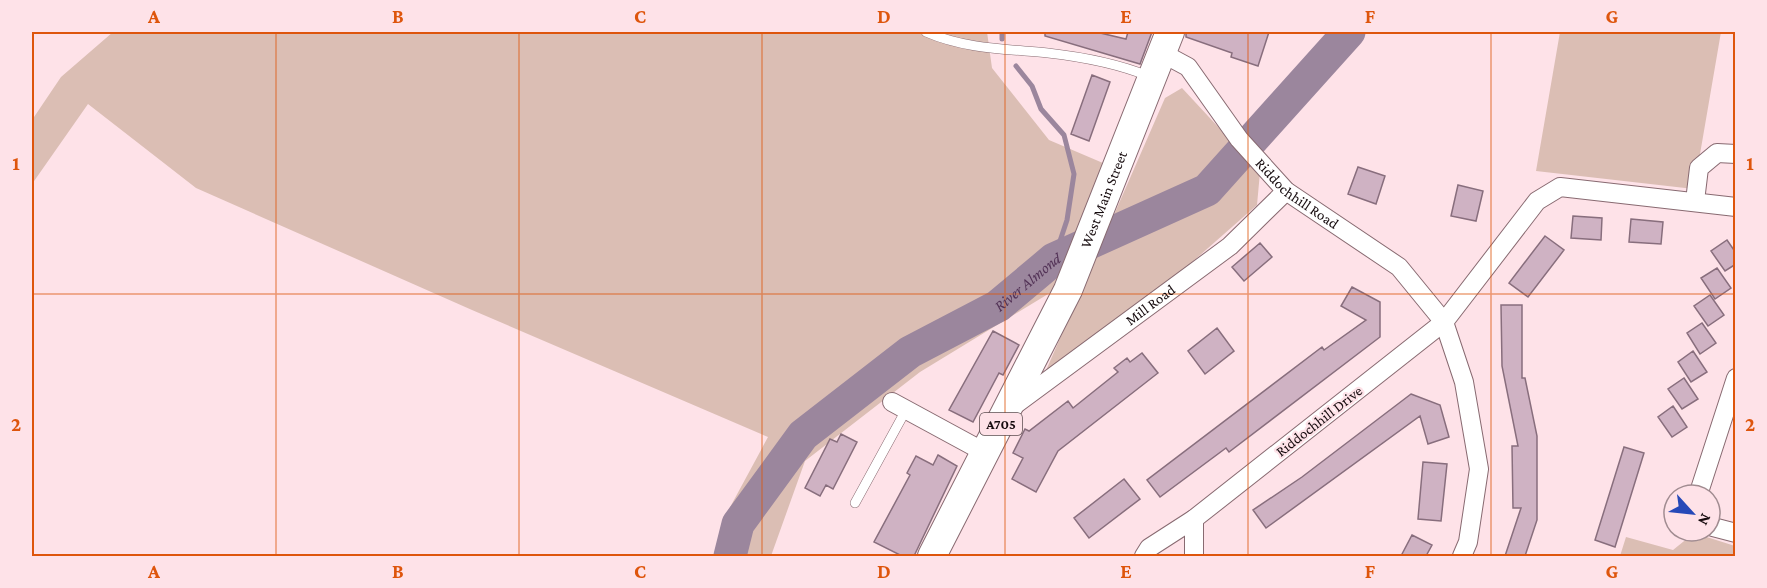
<svg xmlns="http://www.w3.org/2000/svg" width="1767" height="588" font-family="'Crimson Pro',serif">
<style>
.green{fill:#dbbeb4}
.lines{fill:none;stroke-linecap:round;stroke-linejoin:round}
.stream{stroke:#9b869d;stroke-width:5}
.river{stroke:#9b869d;stroke-width:33}
.building{fill:#cfb2c3;stroke:#886e7d;stroke-width:1.5}
.service-casing{stroke:#886a71;stroke-width:10}
.minor-casing{stroke:#886a71;stroke-width:20}
.primary-casing{stroke:#886a71;stroke-width:30}
.service{stroke:#fff;stroke-width:9}
.minor{stroke:#fff;stroke-width:18}
.primary{stroke:#fff;stroke-width:28}
.grid{fill:none;stroke:#de550c;stroke-width:1.5;stroke-opacity:0.55}
.labels{text-anchor:middle;dominant-baseline:central;stroke-width:4.5;stroke-linejoin:round;paint-order:stroke}
.shield{fill:#fee2e8;stroke:#5c4c4f;stroke-width:1.5}
.shield-label{font-size:14px;font-weight:bold;fill:#160b0e}
.street-label{font-size:15px;fill:#160b0e;stroke:#fee2e8}
.water-label{font-size:16px;font-style:italic;fill:#533357;stroke:#fee2e8}
.neatline{fill:none;stroke:#de550c;stroke-width:2}
.grid-label{font-size:20px;text-anchor:middle;font-weight:bold;fill:#de550c}
</style>
<rect width="100%" height="100%" fill="#fee2e8"/>
<path class="green" d="M 113,32 L 987,32 L 992,68 L 1049,140 L 1110,166 L 1058,288 L 920,372 L 805,461 L 771,556 L 714,556 L 728,511 L 768,437 L 472,310 L 196,188 L 88,104 L 32,184 L 32,120 L 61,77 Z
M 1560,32 L 1721,32 L 1694,189 L 1536,171 Z
M 1182,88 L 1260,172 L 1257,205 L 1182,271 L 1044,375 L 1165,98 Z
M 1694,533 L 1735,546 L 1735,556 L 1620,556 L 1626,537 L 1673,550 Z"/>
<g class="lines">
<path class="stream" d="M 1002,32 L 1002,39
M 1016,66 L 1032,86 L 1041,109 L 1064,135 L 1074,174 L 1067,220 L 1054,259"/>
<path class="river" id="s1" d="M 730,556 L 738,524 L 803,435 L 910,352 L 998,306 L 1054,259 L 1207,190 L 1349,32"/>
</g>
<path class="building" d="M 1045,32 L 1096,32 L 1126,39 L 1128,32 L 1152,32 L 1140,64 L 1045,36 Z
M 1186,32 L 1269,32 L 1258,66 L 1231,57 L 1232,53 L 1186,37 Z
M 1092,75 L 1110,82 L 1089,141 L 1071,134 Z
M 1358,167 L 1385,176 L 1376,204 L 1348,194 Z
M 1458,185 L 1483,191 L 1476,221 L 1451,216 Z
M 1573,216 L 1602,218 L 1601,240 L 1571,238 Z
M 1631,219 L 1663,222 L 1661,244 L 1629,242 Z
M 1545,236 L 1564,250 L 1528,297 L 1509,283 Z
M 1727,240 L 1736,253 L 1736,264 L 1725,271 L 1711,251 Z
M 1260,243 L 1272,257 L 1244,281 L 1232,267 Z
M 1717,268 L 1731,288 L 1715,299 L 1701,278 Z
M 1352,287 L 1380,302 L 1380,337 L 1229,452 L 1226,448 L 1160,497 L 1147,480 L 1322,347 L 1324,350 L 1366,320 L 1341,306 Z
M 1710,295 L 1724,315 L 1708,326 L 1694,306 Z
M 1501,305 L 1522,305 L 1522,378 L 1525,378 L 1537,436 L 1537,520 L 1525,556 L 1505,556 L 1521,508 L 1513,508 L 1512,446 L 1518,446 L 1502,366 Z
M 1702,323 L 1716,343 L 1700,354 L 1687,333 Z
M 1217,328 L 1234,351 L 1205,374 L 1188,351 Z
M 993,331 L 1019,345 L 1003,375 L 999,373 L 973,422 L 949,410 Z
M 1693,351 L 1707,372 L 1691,382 L 1678,362 Z
M 1142,353 L 1158,373 L 1058,451 L 1036,492 L 1012,479 L 1023,458 L 1013,453 L 1025,429 L 1029,431 L 1068,401 L 1073,408 L 1118,372 L 1114,368 L 1127,358 L 1130,362 Z
M 1684,378 L 1698,399 L 1682,409 L 1668,389 Z
M 1411,394 L 1440,405 L 1449,437 L 1428,444 L 1420,416 L 1266,528 L 1253,510 L 1302,477 Z
M 1673,406 L 1687,427 L 1672,437 L 1658,417 Z
M 841,434 L 857,442 L 833,489 L 826,485 L 820,496 L 805,488 L 830,439 L 837,442 Z
M 1624,447 L 1644,453 L 1615,547 L 1595,540 Z
M 938,455 L 957,466 L 914,556 L 902,556 L 874,542 L 910,475 L 907,473 L 916,456 L 933,465 Z
M 1423,462 L 1447,464 L 1441,521 L 1418,519 Z
M 1124,479 L 1140,499 L 1089,538 L 1074,518 Z
M 1412,535 L 1432,545 L 1426,556 L 1401,556 Z"/>
<g class="lines">
<g class="service-casing">
<path id="service" d="M 926,32 C 965,49 1006,49 1048,53 C 1083,57 1116,63 1148,76
M 855,503 L 906,410"/>
</g>
<g class="minor-casing">
<g id="minor">
<path id="s2" d="M 1162,53 L 1188,67 L 1239,139 L 1286,191 L 1399,267 L 1444,322 L 1194,519 L 1194,556"/>
<path d="M 1695,201 L 1699,168 L 1717,153 L 1736,154"/>
<path d="M 892,402 L 986,453"/>
<path id="s3" d="M 1012,407 L 1230,246 L 1286,191"/>
<path d="M 1700,495 L 1700,489 L 1736,378"/>
<path d="M 1710,521 L 1713,527 L 1736,533"/>
<path d="M 1144,556 L 1149,548 L 1194,519"/>
<path d="M 1462,556 L 1468,542 L 1479,469 L 1464,382 L 1444,322 L 1537,201 L 1560,187 L 1736,207"/>
</g>
</g>
<g class="primary-casing">
<g id="primary">
<path id="s4" d="M 932,556 L 1068,290 L 1170,32"/>
</g>
</g>
<use href="#service" class="service"/>
<use href="#minor" class="minor"/>
<use href="#primary" class="primary"/>
</g>
<path class="grid" d="M 276,32 L 276,556M 519,32 L 519,556M 762,32 L 762,556M 1005,32 L 1005,556M 1248,32 L 1248,556M 1491,32 L 1491,556M 32,294 L 1736,294"/>
<g class="labels">
<rect class="shield" x="980" y="413" width="42" height="22" rx="4.5"/>
<g class="shield-label">
<text x="1001" y="424">A705</text>
</g>
<g class="street-label">
<text stroke="none"><textPath href="#s2" startOffset="198">Riddochhill Road</textPath></text>
<text stroke="none"><textPath href="#s4" startOffset="396">West Main Street</textPath></text>
<text stroke="none"><textPath href="#s3" startOffset="172">Mill Road</textPath></text>
<text transform="translate(1319 421) rotate(-38)">Riddochhill Drive</text>
</g>
<g class="water-label">
<text stroke="none"><textPath href="#s1" startOffset="416">River Almond</textPath></text>
</g>
</g>
<rect width="1767" height="588" fill="none" stroke="#fee2e8" stroke-width="66"/>
<g transform="translate(1692 513) rotate(117)"><circle r="28" fill="#fee2e8" stroke="#a18c91" stroke-width="1.5"/>
<path d="M0-4.5L10 22L0 15L-10 22Z" fill="#2649b8"/>
<text y="-9" font-size="16" font-weight="bold" text-anchor="middle" fill="#160b0e">N</text>
</g>
<rect x="33" y="33" width="1701" height="522" class="neatline"/>
<g class="grid-label">
<text x="154" y="23">A</text>
<text x="398" y="23">B</text>
<text x="640" y="23">C</text>
<text x="884" y="23">D</text>
<text x="1126" y="23">E</text>
<text x="1370" y="23">F</text>
<text x="1612" y="23">G</text>
<text x="16" y="170">1</text>
<text x="1750" y="170">1</text>
<text x="16" y="431">2</text>
<text x="1750" y="431">2</text>
<text x="154" y="578">A</text>
<text x="398" y="578">B</text>
<text x="640" y="578">C</text>
<text x="884" y="578">D</text>
<text x="1126" y="578">E</text>
<text x="1370" y="578">F</text>
<text x="1612" y="578">G</text>
</g>
</svg>
